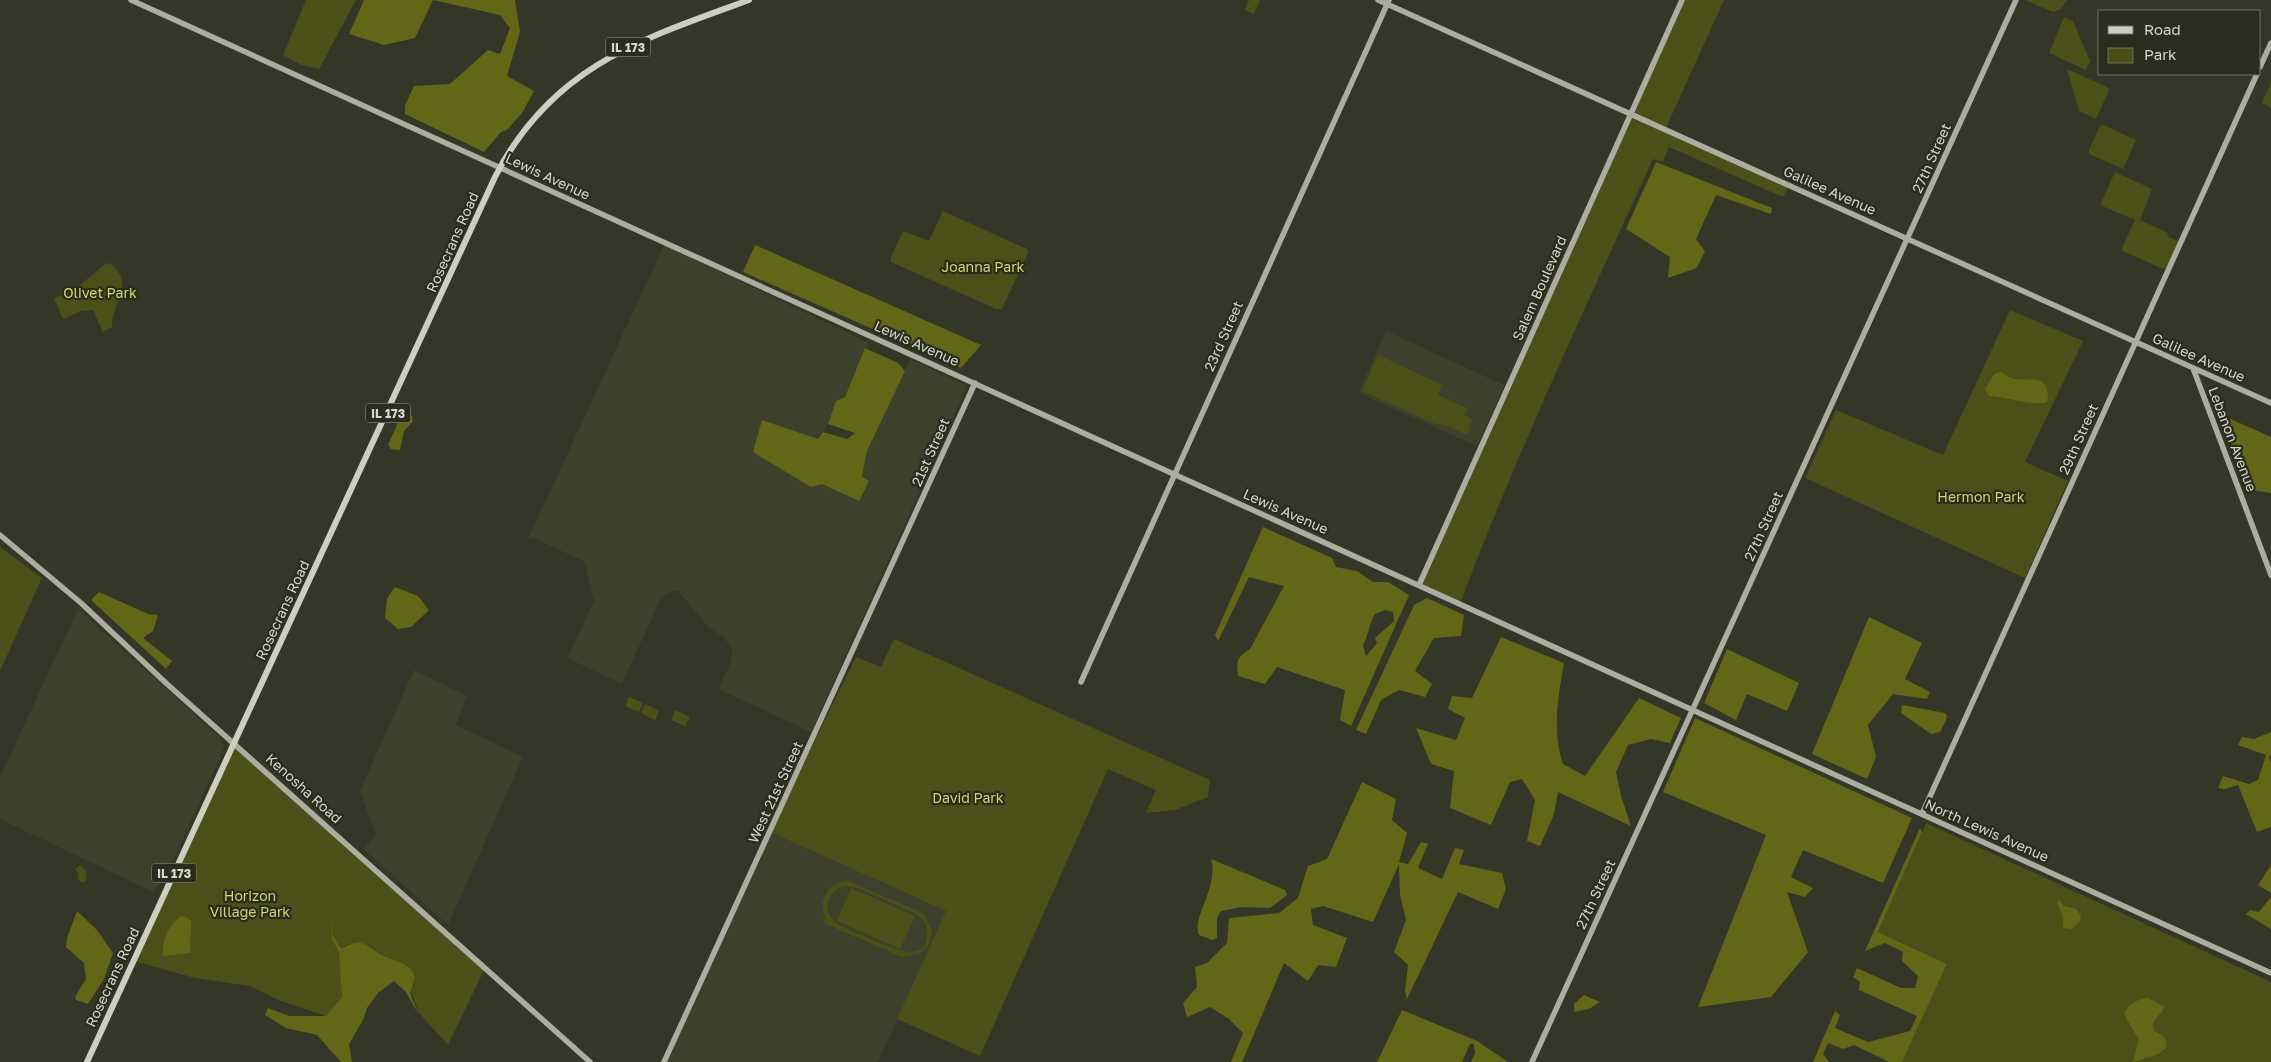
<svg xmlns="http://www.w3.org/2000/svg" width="2271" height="1062" font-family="'Golos Text',sans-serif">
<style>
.built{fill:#3d402a}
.green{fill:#4b5019;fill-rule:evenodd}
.forest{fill:#616716;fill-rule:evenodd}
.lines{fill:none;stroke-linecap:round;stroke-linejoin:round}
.secondary{stroke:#abada1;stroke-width:5.5}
.primary{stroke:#cccebe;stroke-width:6}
.labels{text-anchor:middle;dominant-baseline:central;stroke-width:4.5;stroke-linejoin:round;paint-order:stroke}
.shield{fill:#2a2c1d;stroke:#a2a398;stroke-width:1}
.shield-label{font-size:12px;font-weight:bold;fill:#d5d6cd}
.street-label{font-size:14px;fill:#d5d6cd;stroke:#2a2c1d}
.park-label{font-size:14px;fill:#ced86e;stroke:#2a2c1d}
</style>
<rect width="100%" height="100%" fill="#343627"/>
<path class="built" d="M 664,245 L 869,343 L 845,397 L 836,401 L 828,424 L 818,439 L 763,420 L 822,484 L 858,501 L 867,451 L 910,359 L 967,386 L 811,732 L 718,689 L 731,662 L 732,650 L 724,637 L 709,628 L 678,591 L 671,591 L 661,598 L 622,684 L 567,658 L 594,601 L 585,562 L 534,538 L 528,539 Z
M 1386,331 L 1504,385 L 1477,446 L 1358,393 Z
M 78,609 L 220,738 L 224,744 L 220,758 L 168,872 L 153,892 L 0,819 L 0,777 Z
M 414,670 L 467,696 L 456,725 L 523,757 L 448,925 L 363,849 L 376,835 L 360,791 Z
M 770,832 L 946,911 L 878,1062 L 667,1062 Z"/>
<path class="green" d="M 306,0 L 356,0 L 319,69 L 302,65 L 283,55 Z
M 1249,0 L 1260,0 L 1254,14 L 1245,10 Z
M 1683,0 L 1724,0 L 1665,130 L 1789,185 L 1783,197 L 1669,147 L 1663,162 L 1653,159 C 1586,306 1517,452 1460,604 L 1419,585 Z
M 2025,0 L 2067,0 L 2061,9 L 2053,12 Z
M 2064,17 L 2073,21 L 2090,61 L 2086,70 L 2049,53 Z
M 2067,69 L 2107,87 L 2109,90 L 2096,119 L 2079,111 Z
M 2271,82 L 2271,108 L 2262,103 Z
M 2104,125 L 2136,140 L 2123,169 L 2089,154 L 2089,150 L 2100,126 Z
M 2115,172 L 2152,189 L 2140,220 L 2168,233 L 2167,236 L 2178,241 L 2167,267 L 2163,269 L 2121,250 L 2135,220 L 2100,205 Z
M 943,211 L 1027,249 L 1028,253 L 1002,309 L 996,309 L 891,262 L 891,257 L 903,231 L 929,241 Z
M 110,263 C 137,285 111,301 112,327 L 103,332 L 93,310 L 81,311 L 63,319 L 54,298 L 73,291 L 104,265 Z
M 2010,310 L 2083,341 L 2025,462 L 2068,481 L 2025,578 L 1805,478 L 1836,410 L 1943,455 Z
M 1378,355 L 1442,385 L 1438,395 L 1467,408 L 1464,415 L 1472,419 L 1470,426 L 1462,423 L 1471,428 L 1467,435 L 1448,426 L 1433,423 L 1362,391 Z
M 0,547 L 42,578 L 0,671 Z
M 894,639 L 1210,780 L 1208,797 L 1175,810 L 1146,813 L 1156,790 L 1108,769 L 980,1056 L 897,1019 L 946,911 L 770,832 L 856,657 L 881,667 Z
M 629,697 L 643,703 L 639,712 L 625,706 Z
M 645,704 L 659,711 L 655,720 L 641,713 Z
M 675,710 L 690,717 L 685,726 L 671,720 Z
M 234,742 L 485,968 L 448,1045 L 419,1013 L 411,991 L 415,984 L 371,946 L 350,944 L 341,948 L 333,935 L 333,923 L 332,939 L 340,952 L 342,997 L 326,1016 L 281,1001 L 250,986 L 195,978 L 134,961 Z
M 1926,823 L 2271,982 L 2271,1062 L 1902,1062 L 1947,964 L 1878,932 Z
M 80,865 L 87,872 L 86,874 L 87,879 L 83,883 L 77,879 L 79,874 L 75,870 Z
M 849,881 L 924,914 L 932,930 L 929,945 L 919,954 L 902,957 L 824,923 C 827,916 823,914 823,907 C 822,892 835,881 849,881 ZM 845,886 L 858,888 L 916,914 L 924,920 L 927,929 C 930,968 890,947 871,939 C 859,934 846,930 835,922 C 821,910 828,890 845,886 Z
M 851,888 L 915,916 L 900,949 L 837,921 Z"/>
<path class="forest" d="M 364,0 L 515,0 L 520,32 L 507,76 L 534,91 L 522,113 L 507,130 L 501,132 L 484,152 L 405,114 L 405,105 L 414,86 L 450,84 L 488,50 L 500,54 L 510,28 L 500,15 L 433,0 L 415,38 L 384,45 L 349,34 Z
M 1656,162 L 1772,208 L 1771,214 L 1716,195 L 1696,239 L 1705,251 L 1697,268 L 1668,278 L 1670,257 L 1626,229 Z
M 755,245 L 981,345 L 961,368 L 743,272 Z
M 865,348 L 898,363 L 905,371 L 867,451 L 862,477 L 869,481 L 859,501 L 822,484 L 811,487 L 753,452 L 762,420 L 818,439 L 823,432 L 847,439 L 855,433 L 828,424 L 836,401 L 845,397 Z
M 2001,372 C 2006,374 2010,379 2015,379 C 2034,381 2048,374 2048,400 L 2045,403 C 2026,405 2009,397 1989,396 L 1985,389 L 1994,374 Z
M 405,413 L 412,416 L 413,421 L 404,431 L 400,450 L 391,449 L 388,445 L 401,416 Z
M 2217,413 L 2271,437 L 2271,493 L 2252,490 Z
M 1263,527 L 1332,558 L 1336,567 L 1357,571 L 1373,582 L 1388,582 L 1409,595 L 1351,726 L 1340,720 L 1345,690 L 1277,667 L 1265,684 L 1238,676 C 1236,661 1237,657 1250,649 L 1284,586 L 1249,577 L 1218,641 L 1215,635 ZM 1385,610 L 1393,612 L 1394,621 L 1375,638 L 1377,643 L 1366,656 L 1363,645 C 1369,634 1369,624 1375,614 Z
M 395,587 L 418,596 L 429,610 L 411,627 L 398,629 L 385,618 L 387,598 Z
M 99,592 L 148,614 L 158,615 L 153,631 L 143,638 L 172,661 L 166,669 L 91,600 Z
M 1427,598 L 1464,615 L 1461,636 L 1434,638 L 1415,671 L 1432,684 L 1425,697 L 1399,690 L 1381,700 L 1366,734 L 1356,730 L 1414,605 Z
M 1869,617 L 1922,643 L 1905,679 L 1930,692 L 1927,699 L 1893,694 L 1868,725 L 1876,757 L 1867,779 L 1812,754 Z
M 1501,637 L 1564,663 C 1558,698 1552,730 1563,764 L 1585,776 L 1639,698 L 1681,718 L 1670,743 L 1651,739 L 1628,745 L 1616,772 L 1621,796 L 1631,826 L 1558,792 L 1554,814 L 1540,846 L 1527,841 L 1535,800 L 1522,779 L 1510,782 L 1491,825 L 1450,808 L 1454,771 L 1431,764 L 1416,728 L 1456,740 L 1465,718 L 1448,709 L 1452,696 L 1472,698 Z
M 1727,649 L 1799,683 L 1787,711 L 1747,694 L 1736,720 L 1704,703 Z
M 1902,705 L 1945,713 L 1947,716 C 1946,722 1943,726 1940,732 L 1931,734 L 1901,713 Z
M 1695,718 L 1912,818 L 1883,883 L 1803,850 L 1791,877 L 1813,888 L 1805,897 L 1787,892 L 1808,952 L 1771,997 L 1698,1007 L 1766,835 L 1663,792 Z
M 2271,732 L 2271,755 L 2269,757 L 2271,762 L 2271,827 L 2257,832 L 2238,785 L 2225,789 L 2218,788 L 2223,776 L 2249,784 L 2258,780 L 2266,755 L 2238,745 L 2242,737 L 2254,739 Z
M 1362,782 L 1396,799 L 1392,820 L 1407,833 L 1399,862 L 1408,864 L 1421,842 L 1428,844 L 1418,868 L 1442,879 L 1455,848 L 1464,850 L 1459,864 L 1502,873 L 1506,889 L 1498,909 L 1458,892 L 1407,999 L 1405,991 L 1408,965 L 1394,952 L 1406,920 L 1400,895 L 1399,864 L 1373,922 L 1323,906 L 1311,909 L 1313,925 L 1347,938 L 1336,967 L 1318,965 L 1308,981 L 1284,963 L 1242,1062 L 1231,1062 L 1243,1033 L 1229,1019 L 1210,1007 L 1187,1017 L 1183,1003 L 1197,987 L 1195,967 L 1207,963 L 1227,943 L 1229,918 L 1279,913 L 1298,898 L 1308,866 L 1327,859 Z
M 1920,828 L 1922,832 L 1878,932 L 1947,964 L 1902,1062 L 1889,1062 L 1854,1045 L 1843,1049 L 1828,1043 L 1823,1054 L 1829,1062 L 1813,1062 L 1835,1011 L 1840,1015 L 1835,1028 L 1868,1042 L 1910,1031 L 1917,1016 L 1859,990 L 1860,982 L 1853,977 L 1857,968 L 1901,988 L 1915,988 L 1918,976 L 1902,961 L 1903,952 L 1885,943 L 1865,951 Z
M 1211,859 L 1285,890 L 1287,895 L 1270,908 L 1242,907 L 1221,911 L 1217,918 L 1217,938 L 1212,940 L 1199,935 C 1191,918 1219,888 1211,859 Z
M 2271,865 L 2271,893 L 2258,885 Z
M 2271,897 L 2271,929 L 2246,914 L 2250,910 L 2259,912 Z
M 2059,899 L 2064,906 L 2076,909 L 2081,916 L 2080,921 L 2072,929 L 2063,928 L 2063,917 L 2057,902 Z
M 77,911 L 97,930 L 113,953 L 104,979 L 88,1004 L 76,1000 L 75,997 L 86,979 L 84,963 L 66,947 L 67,938 Z
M 331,913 L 333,935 L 341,948 C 347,947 352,942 360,943 C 370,944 375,952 384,956 C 403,965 423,965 410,993 L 419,1015 L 406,992 L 394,981 L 378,993 L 367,1008 L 363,1020 L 349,1044 L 352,1062 L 341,1062 L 317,1035 L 286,1028 L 265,1015 L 268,1008 L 289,1016 L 326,1016 L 342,997 L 339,952 L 332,939 Z
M 181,916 L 187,917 L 191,921 L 190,953 L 163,956 C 161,942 169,924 181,916 Z
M 1584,995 L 1600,1002 L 1589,1009 L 1574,1012 L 1574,1004 Z
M 2148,998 L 2165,1007 L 2153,1023 L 2154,1031 C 2162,1035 2168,1038 2166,1048 L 2158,1054 L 2133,1062 L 2139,1040 L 2124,1014 C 2129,1003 2136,1000 2148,998 Z
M 1402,1010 L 1477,1041 L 1508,1062 L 1471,1062 L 1475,1053 L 1474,1044 L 1470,1044 L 1462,1062 L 1377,1062 Z"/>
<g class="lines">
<path class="secondary" d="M 131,0 L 2271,973
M 1378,0 L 2271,403
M 2260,67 L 2271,43
M 2193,368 L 2271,575
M 0,535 L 81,603 L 167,684 L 590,1062
M 1419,585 L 1682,0
M 1081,682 L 1389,0
M 1922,814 L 2257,74
M 664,1062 L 975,383
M 1532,1062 L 2016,0"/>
<path class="primary" d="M 87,1062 L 495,177 C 551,67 641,39 749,0"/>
</g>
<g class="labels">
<g class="shield">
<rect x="605.5" y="37.5" width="45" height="19" rx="4"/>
<rect x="365.5" y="403.5" width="45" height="19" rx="4"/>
<rect x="151.5" y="863.5" width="45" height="19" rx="4"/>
</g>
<g class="shield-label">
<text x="628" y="47">IL 173</text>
<text x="388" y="413">IL 173</text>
<text x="174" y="873">IL 173</text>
</g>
<g class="street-label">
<text transform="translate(1931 158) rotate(-66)">27th Street</text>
<text transform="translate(548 176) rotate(25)">Lewis Avenue</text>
<text transform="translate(1830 190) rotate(24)">Galilee Avenue</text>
<text transform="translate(452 242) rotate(-66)">Rosecrans Road</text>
<text transform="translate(1539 288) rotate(-66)">Salem Boulevard</text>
<text transform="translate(1223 336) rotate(-66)">23rd Street</text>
<text transform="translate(917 343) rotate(24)">Lewis Avenue</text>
<text transform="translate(2199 357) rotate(24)">Galilee Avenue</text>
<text transform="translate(2078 439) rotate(-66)">29th Street</text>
<text transform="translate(2233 439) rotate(69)">Lebanon Avenue</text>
<text transform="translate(930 452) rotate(-66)">21st Street</text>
<text transform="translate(1286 511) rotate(24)">Lewis Avenue</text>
<text transform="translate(1763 526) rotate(-66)">27th Street</text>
<text transform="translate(282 610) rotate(-65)">Rosecrans Road</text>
<text transform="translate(304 788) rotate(42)">Kenosha Road</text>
<text transform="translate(775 792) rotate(-65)">West 21st Street</text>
<text transform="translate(1987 830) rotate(24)">North Lewis Avenue</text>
<text transform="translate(1595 894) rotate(-65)">27th Street</text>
<text transform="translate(112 977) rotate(-65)">Rosecrans Road</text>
</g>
<g class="park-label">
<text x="983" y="266">Joanna Park</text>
<text x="100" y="292">Olivet Park</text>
<text x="1981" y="496">Hermon Park</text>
<text x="968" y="797">David Park</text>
<text x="250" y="895">Horizon<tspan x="250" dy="16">Village Park</tspan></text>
</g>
</g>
<rect x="2098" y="10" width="162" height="65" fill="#2a2c1d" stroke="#6e7063"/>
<rect x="2108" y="26" width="25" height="8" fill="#cccebe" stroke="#6e7063"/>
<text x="2144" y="35" font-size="15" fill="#d5d6cd">Road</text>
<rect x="2108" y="48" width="25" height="15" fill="#4b5019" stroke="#6e7063"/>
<text x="2144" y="60" font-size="15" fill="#d5d6cd">Park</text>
</svg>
